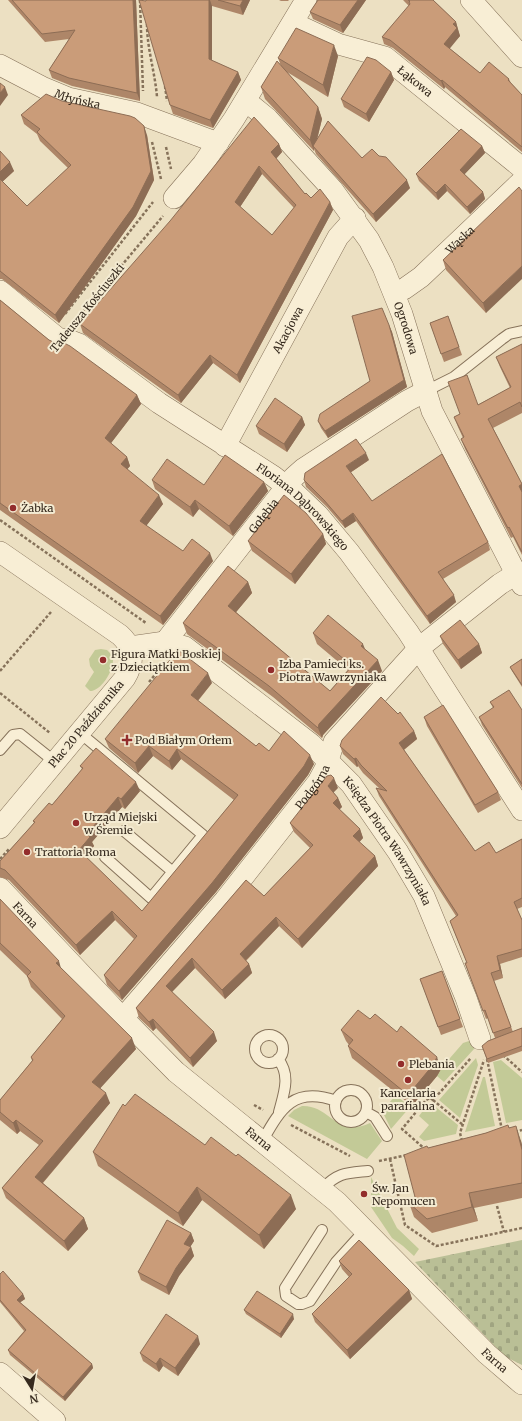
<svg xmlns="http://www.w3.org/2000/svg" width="522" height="1421" font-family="Merriweather,serif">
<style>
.grass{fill:#c3ca97}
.cemetery{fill:url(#cemetery-stones)}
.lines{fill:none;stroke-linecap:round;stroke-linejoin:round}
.lane-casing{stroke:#86725a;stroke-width:12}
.street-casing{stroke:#86725a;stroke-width:22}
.path{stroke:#86725a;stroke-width:2.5;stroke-dasharray:3 2;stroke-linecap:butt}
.lane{stroke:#f8eed5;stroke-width:10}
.street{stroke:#f8eed5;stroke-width:21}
.wall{fill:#ae8668;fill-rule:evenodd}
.shaded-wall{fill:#8d6d55}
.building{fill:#ca9c79;stroke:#8d6d55;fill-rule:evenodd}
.poi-dot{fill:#932d2c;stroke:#f4ebd2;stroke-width:1.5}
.labels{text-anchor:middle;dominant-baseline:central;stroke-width:4;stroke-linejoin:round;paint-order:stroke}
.street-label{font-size:11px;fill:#362a1e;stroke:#f4ebd2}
.poi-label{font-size:11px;fill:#362a1e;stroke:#f4ebd2;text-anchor:start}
</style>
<defs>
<pattern id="cemetery-stones" width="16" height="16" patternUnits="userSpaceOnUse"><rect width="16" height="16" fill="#babf96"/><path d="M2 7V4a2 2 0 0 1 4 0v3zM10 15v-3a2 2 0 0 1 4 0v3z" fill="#a0a481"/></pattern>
</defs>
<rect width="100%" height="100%" fill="#ece0c2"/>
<path class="grass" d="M 101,649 L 107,650 L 112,655 C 117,666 102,691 90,691 L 85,686 L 94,672 L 90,666 L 89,659 L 95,650 Z
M 472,1040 L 474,1049 L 444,1082 L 437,1076 L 437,1073 L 463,1043 Z
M 476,1058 L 478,1065 L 460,1118 L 439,1100 Z
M 501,1060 L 522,1078 L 522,1120 L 506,1123 L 493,1062 Z
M 483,1077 L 485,1077 L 495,1126 L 465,1132 Z
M 396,1095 L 410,1107 L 391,1129 L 382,1111 Z
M 428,1104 L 432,1104 L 458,1125 L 456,1134 L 424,1141 L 419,1137 L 429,1125 L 419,1116 Z
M 302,1106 C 331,1105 336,1139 370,1123 L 382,1141 L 367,1159 L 288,1116 L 294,1110 Z
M 371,1177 L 397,1228 L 419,1249 L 414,1256 L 403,1246 L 392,1238 L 371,1207 Z"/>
<path class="cemetery" d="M 522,1240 L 522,1365 L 504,1356 L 415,1262 Z"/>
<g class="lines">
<g class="lane-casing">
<path id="lane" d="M 426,391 L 454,377 L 502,339 L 509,334 L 522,331
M 80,733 L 203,835 L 151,898 L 105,857
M 0,750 L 13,735 L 20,734 L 55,762
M 124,831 L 173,872
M255 1049a14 14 0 1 1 28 0a14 14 0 1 1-28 0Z
M 278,1059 C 291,1075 284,1093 279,1112
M335 1106a16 16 0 1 1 32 0a16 16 0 1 1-32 0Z
M 366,1112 L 375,1117 L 387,1136
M 263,1140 C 281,1108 294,1086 336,1101
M 322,1189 C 338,1172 347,1173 368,1171
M 322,1230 L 285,1288 L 286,1296 L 298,1304 L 302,1304 L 310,1301 L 336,1262 L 365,1230"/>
</g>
<g class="street-casing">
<g id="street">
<path d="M 471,0 L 522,57"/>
<path id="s1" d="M 293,23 L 338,44 L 385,57 L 522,168"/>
<path id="s2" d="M 0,65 L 44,88 L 68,98 L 137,113 L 218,143"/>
<path id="s3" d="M 246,101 L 268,119 L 332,189 L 369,240 L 383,267 L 402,314 L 432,411 L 522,585"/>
<path d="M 174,198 L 203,164 L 234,119 L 306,0"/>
<path id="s4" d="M 0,291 L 60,340 L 66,339 L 79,344 L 159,403 L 273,476 L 295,493 L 318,515 L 349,552 L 408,632 L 522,810"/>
<path id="s5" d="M 394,292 L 404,289 L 421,277 L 522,181"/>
<path id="s6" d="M 225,446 L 338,237 L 355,218"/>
<path d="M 0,552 L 120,635 C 134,648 135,661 125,678 L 0,828"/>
<path id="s7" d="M 165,642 L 294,477 L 303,469 L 407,401 L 426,391"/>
<path id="s8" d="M 130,647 L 165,642 L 185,647 L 311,744 L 351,784 L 398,852 L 424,896 L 466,998 L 480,1039"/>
<path id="s9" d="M 0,888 L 112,1007 L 176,1072 L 337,1202 L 487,1354 L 522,1384"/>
<path id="s10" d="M 123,1018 L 225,900 L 318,782 L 325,769 L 334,742 L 419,648 L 500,584 L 516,574"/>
<path d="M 0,1373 L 55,1421"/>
</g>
</g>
<path class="path" d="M 140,0 L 143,91
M 147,24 C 147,49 155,72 157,97
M 165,86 L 167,101
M 152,142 L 161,179
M 166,147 L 171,169
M 65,314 L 153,202
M 76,320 L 163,216
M 0,520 L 146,623
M 0,671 L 51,612
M 149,682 L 164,664
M 0,693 L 50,733
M 0,859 L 9,849
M 503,1055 L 522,1072
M 487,1059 L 502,1130
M 433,1100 L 463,1125
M 254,1105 L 263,1110
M 291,1125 L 350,1156
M 515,1132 L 522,1130
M 462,1141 L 460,1133 L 484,1060
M 426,1150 L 402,1129 L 426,1100 L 430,1098 L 433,1100 L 471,1058
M 390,1159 L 405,1225 L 436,1246 L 522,1228
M 379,1161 L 407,1155
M 497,1206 L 504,1232"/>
<use href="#lane" class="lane"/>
<use href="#street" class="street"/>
</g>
<path class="wall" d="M 8,0 L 136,0 L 140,101 L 72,86 L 52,78 L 49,70 L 69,39 L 45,42 Z
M 146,0 L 250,0 L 243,15 L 212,6 L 212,61 L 238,72 L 241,80 L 213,128 L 173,114 L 170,105 Z
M 279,0 L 289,0 L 288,1 L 281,1 Z
M 318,0 L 366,0 L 343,33 L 313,19 L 310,12 Z
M 403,0 L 433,0 L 456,22 L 458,30 L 460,36 L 449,48 L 480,73 L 509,79 L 511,83 L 522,95 L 522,152 L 445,87 L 444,89 L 393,48 L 384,44 L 382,37 L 409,6 Z
M 338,56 L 328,97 L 287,72 L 318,107 L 322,119 L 317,140 L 362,158 L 410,188 L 376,222 L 316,154 L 314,149 L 314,151 L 265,99 L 261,87 L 281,66 L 278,58 Z
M 391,72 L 394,80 L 369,122 L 344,107 L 341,99 Z
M 21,115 L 147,135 L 154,180 L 136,216 L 59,323 L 2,279 L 0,279 L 0,151 L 14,171 L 2,182 L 27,206 L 68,168 L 40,141 L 37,134 L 24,124 Z
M 279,144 L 282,152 L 276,159 L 305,194 L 311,198 L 330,202 L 333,210 L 240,383 L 213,363 L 181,403 L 83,333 L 80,324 ZM 262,174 L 294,208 L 272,235 L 240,207 Z
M 482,146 L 485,153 L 464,174 L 483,192 L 485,199 L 470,214 L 447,191 L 438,200 L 419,181 L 416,174 Z
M 522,191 L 486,313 L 446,270 L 443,260 Z
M 0,300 L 49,340 L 137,395 L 141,404 L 111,443 L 127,457 L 130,466 L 127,469 L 163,504 L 146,526 L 183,551 L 213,561 L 163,625 L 0,510 Z
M 448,316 L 462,355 L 444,362 L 430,323 Z
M 389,325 L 392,332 L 407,387 L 328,438 L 321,428 L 318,421 L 370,381 Z
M 522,344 L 522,413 L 493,428 L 522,484 L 522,555 L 513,537 L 511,538 L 465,449 L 461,439 L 463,438 L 458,427 L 454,417 L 510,388 L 500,367 L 496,357 Z
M 302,417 L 305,425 L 287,452 L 259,434 L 256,426 Z
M 369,460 L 350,473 L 372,501 L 488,542 L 490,550 L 443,579 L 456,602 L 430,624 L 356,521 L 345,528 L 327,507 L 306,487 L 304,480 Z
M 152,480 L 204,485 L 264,482 L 268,491 L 233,536 L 199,509 L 193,517 L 155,489 Z
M 323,534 L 326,544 L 295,584 L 252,551 L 248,541 Z
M 248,582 L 252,593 L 236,612 L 330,691 L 348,670 L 317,644 L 313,633 L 366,650 L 382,671 L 323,735 L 322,738 L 273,697 L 187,634 L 183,623 Z
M 440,636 L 479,644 L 482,653 L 461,669 L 443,644 Z
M 522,659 L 522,687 L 512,671 L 510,667 Z
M 212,683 L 198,701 L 256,746 L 269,751 L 314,764 L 308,775 L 216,892 L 122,1000 L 107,985 L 104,975 L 134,939 L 115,920 L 80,955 L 9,880 L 0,877 L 0,861 L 34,823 L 33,821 L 52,805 L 82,769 L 80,766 L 140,791 L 125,809 L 122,807 L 92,842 L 94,846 L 85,856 L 142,911 L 234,800 L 181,759 L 172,770 L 153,756 L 138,773 L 109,748 L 105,739 Z
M 490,702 L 522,710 L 522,788 L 482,725 L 479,717 L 493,708 Z
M 424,717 L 498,792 L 501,800 L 478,813 L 427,726 Z
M 414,731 L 417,739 L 404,750 L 475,851 L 496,853 L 522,839 L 522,907 L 517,909 L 522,920 L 522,957 L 500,964 L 503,978 L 494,981 L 513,1032 L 522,1028 L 522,1051 L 488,1063 L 482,1046 L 495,1038 L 488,1018 L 486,1019 L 465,963 L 467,963 L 450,921 L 456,916 L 379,796 L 376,788 L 380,789 L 363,773 L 358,766 L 357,767 L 343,754 L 340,746 Z
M 338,788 L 333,792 L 338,798 L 342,807 L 339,809 L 360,829 L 363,838 L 359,842 L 375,856 L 378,866 L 302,948 L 279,926 L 246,961 L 249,964 L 252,973 L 225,999 L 195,968 L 172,992 L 217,1041 L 193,1067 L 156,1028 L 153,1031 L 139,1018 L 136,1008 L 246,880 L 264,896 L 310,848 L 294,832 L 290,823 Z
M 0,899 L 61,968 L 136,1049 L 100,1088 L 110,1103 L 43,1183 L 84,1218 L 88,1229 L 68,1251 L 6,1198 L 2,1188 L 39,1145 L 20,1131 L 17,1134 L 0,1120 L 0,1100 L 32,1061 L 31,1057 L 62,1019 L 31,987 L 27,976 L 0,950 Z
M 442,971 L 463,1027 L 441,1035 L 420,979 Z
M 370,1019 L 397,1032 L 441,1069 L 437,1076 L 412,1106 L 352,1058 L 348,1046 L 349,1045 L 346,1041 L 341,1030 Z
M 125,1106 L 205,1145 L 296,1209 L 264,1249 L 202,1200 L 183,1226 L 98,1166 L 93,1152 Z
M 509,1127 L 521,1141 L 522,1145 L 522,1198 L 474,1208 L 478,1221 L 432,1233 L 414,1217 L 409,1203 L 415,1197 L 428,1148 Z
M 191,1233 L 194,1241 L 190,1247 L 191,1247 L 194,1256 L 179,1276 L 169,1295 L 141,1280 L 138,1272 Z
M 339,1261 L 409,1290 L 412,1299 L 350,1359 L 315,1322 L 312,1314 L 349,1277 L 342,1269 Z
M 0,1274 L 23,1294 L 25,1299 L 20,1302 L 92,1364 L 93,1368 L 65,1401 L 10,1355 L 8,1350 L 24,1331 L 0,1302 Z
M 244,1310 L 294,1319 L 281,1338 L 246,1314 Z
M 200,1344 L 178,1376 L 163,1366 L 159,1372 L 143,1361 L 140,1353 Z"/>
<path class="shaded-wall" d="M 133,0 L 136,0 L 140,101 L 137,93 Z
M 209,0 L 210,0 L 212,6 L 212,68 L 209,59 Z
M 243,0 L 250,0 L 243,15 L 240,6 Z
M 358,0 L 366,0 L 343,33 L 340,25 Z
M 456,22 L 460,36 L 447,52 L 444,44 L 453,24 Z
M 334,45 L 338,56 L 328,97 L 323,85 Z
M 238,72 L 241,80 L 213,128 L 210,120 Z
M 391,72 L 394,80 L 369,122 L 366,114 Z
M 442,80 L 445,87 L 444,89 L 441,81 Z
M 5,87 L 8,95 L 0,106 L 0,93 Z
M 318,107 L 322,119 L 315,147 L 313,146 L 314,149 L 314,151 L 310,140 Z
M 144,126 L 147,135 L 154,180 L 136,216 L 59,323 L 55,315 Z
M 279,144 L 282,152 L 274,161 L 271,152 Z
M 482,146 L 485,153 L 462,177 L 460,170 Z
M 10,162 L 14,171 L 0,184 L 0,172 Z
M 259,166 L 262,174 L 238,210 L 235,202 Z
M 407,180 L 410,188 L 376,222 L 373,214 Z
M 445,184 L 447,191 L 438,200 L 436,193 Z
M 483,192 L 485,199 L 470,214 L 467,207 Z
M 330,202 L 333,210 L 240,383 L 237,375 Z
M 522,266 L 522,279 L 486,313 L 483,303 Z
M 389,325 L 392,332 L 407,387 L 328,438 L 325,431 L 404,380 Z
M 210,355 L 213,363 L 181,403 L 178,395 Z
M 137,395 L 141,404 L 108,447 L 105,438 Z
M 302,417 L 305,425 L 287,452 L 284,444 Z
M 366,453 L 369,460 L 348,474 L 346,466 Z
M 127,457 L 130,466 L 124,473 L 121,464 Z
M 264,482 L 268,491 L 233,536 L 229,526 Z
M 522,484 L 522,494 L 519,486 Z
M 159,495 L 163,504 L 143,530 L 140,521 Z
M 195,500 L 199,509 L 193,517 L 190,507 Z
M 353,513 L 356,521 L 345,528 L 342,521 Z
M 323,534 L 326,544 L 295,584 L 291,574 Z
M 210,553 L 213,561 L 163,625 L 160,616 Z
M 248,582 L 252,593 L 232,617 L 228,606 Z
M 454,595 L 456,602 L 430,624 L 427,616 Z
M 363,644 L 367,654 L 361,646 Z
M 479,644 L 482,653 L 461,669 L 458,660 Z
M 378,660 L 382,671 L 323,735 L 322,738 L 318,728 L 319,724 Z
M 208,673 L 212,683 L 194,705 L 191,695 Z
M 414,731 L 417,739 L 402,751 L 399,743 Z
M 149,746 L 153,756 L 138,773 L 135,763 Z
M 177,749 L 181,759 L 172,770 L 169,761 Z
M 310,755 L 314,764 L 308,775 L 216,892 L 122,1000 L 119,991 Z
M 356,758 L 358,766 L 357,767 L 354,759 Z
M 334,778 L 338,788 L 331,795 L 328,786 Z
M 136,782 L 140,791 L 125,809 L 121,799 Z
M 118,797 L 122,807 L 92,842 L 94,846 L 82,860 L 79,850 L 87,834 Z
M 338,798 L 342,807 L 336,813 L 333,803 Z
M 360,829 L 363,838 L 356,846 L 353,836 Z
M 375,856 L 378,866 L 302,948 L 298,939 Z
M 112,911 L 115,920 L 80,955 L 76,945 Z
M 276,917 L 279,926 L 243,963 L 240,954 Z
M 497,956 L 500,964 L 503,978 L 500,970 Z
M 192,958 L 195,968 L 169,995 L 166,986 Z
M 59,961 L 62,972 L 56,963 Z
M 249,964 L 252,973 L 225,999 L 222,990 Z
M 153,1019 L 156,1028 L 153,1031 L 149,1022 Z
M 214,1032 L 217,1041 L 193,1067 L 190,1058 Z
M 132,1038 L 136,1049 L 96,1093 L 92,1082 Z
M 437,1057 L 441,1069 L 437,1076 L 412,1106 L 408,1095 Z
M 106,1093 L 110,1103 L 39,1187 L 35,1177 Z
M 16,1120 L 20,1131 L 17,1134 L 13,1123 Z
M 516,1126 L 521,1141 L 522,1145 L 522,1150 Z
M 197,1187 L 202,1200 L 183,1226 L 178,1213 Z
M 469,1193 L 474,1208 L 478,1221 L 472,1207 Z
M 291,1195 L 296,1209 L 264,1249 L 259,1235 Z
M 84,1218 L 88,1229 L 68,1251 L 64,1241 Z
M 191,1233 L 194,1241 L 187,1252 L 184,1244 Z
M 191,1247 L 194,1256 L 179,1276 L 169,1295 L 166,1287 L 176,1268 Z
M 409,1290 L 412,1299 L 350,1359 L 347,1350 Z
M 23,1294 L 25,1299 L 18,1304 L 17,1300 Z
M 293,1314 L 294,1319 L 281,1338 L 280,1334 Z
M 198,1336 L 200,1344 L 178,1376 L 175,1368 Z
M 160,1358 L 163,1366 L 159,1372 L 156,1364 Z
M 92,1364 L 93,1368 L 65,1401 L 63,1397 Z"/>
<path class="building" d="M 12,0 L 133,0 L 137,93 L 69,78 L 49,70 L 75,30 L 42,34 Z
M 139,0 L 146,1 L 146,0 L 209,0 L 209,59 L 238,72 L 210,120 L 170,105 Z
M 218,0 L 243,0 L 240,6 Z
M 318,0 L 358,0 L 340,25 L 310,12 Z
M 408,0 L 433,0 L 456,22 L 453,24 L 457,28 L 444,44 L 480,73 L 489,62 L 509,79 L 508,80 L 522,95 L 522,147 L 442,80 L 441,81 L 390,40 L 382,37 L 410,4 L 409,2 L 410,1 Z
M 296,28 L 334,45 L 323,85 L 278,58 Z
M 367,57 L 376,60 L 391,72 L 366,114 L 341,99 Z
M 277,61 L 318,107 L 310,140 L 261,87 Z
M 0,83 L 5,87 L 0,93 Z
M 46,94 L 62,101 L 130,116 L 135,118 L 144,126 L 151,171 L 133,207 L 55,315 L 0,271 L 0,179 L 27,206 L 71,165 L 37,132 L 40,129 L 21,115 Z
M 254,117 L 279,144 L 271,152 L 305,194 L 306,193 L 311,198 L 320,189 L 330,202 L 237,375 L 210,355 L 178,395 L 80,324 L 170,221 ZM 259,166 L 296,205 L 272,235 L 235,202 Z
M 328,121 L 362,158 L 372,149 L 379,156 L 386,157 L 407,180 L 373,214 L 313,146 Z
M 461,129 L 482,146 L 460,170 L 483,192 L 467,207 L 445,184 L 436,193 L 416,174 Z
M 0,151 L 10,162 L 0,172 Z
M 519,187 L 522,191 L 522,266 L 483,303 L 443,260 Z
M 0,300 L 49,340 L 62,346 L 64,343 L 70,346 L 137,395 L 105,438 L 127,457 L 121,464 L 159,495 L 140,521 L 183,551 L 192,539 L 210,553 L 160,616 L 0,503 Z
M 382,308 L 389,325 L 404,380 L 325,431 L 318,421 L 320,414 L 370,381 L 352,316 Z
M 448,316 L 459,347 L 441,354 L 430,323 Z
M 522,344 L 522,407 L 520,402 L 488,419 L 522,484 L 519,486 L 522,492 L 522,552 L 509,527 L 508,528 L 461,439 L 464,437 L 454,417 L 460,414 L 448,382 L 467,375 L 478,405 L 511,387 L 496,357 Z
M 275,398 L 302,417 L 284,444 L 256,426 Z
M 356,439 L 366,453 L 346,466 L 372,501 L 442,454 L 488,542 L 438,572 L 454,595 L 427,616 L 353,513 L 342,521 L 324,500 L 304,480 L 305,473 Z
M 225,455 L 264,482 L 229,526 L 195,500 L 190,507 L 152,480 L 167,459 L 204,485 Z
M 284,495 L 306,513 L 323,534 L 291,574 L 248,541 Z
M 228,566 L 248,582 L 228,606 L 330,691 L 352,666 L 313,633 L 328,615 L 363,644 L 361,646 L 378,660 L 319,724 L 318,728 L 269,686 L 183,623 Z
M 460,620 L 479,644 L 458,660 L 440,636 Z
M 178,650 L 208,673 L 191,695 L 256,746 L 259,743 L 269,751 L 284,731 L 310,755 L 304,766 L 212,883 L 119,991 L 104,975 L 137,936 L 112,911 L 76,945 L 5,870 L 0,868 L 0,861 L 35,822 L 33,821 L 49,803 L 52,805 L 83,768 L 80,766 L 96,748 L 136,782 L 121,799 L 118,797 L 87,834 L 90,837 L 79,850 L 142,911 L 238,795 L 177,749 L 169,761 L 149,746 L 135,763 L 105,739 Z
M 522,659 L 522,685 L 510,667 Z
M 509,690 L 522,710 L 522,784 L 479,717 L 494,707 L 490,702 Z
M 381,697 L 398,714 L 400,712 L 414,731 L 399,743 L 475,851 L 489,842 L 496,853 L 522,839 L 522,898 L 514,902 L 522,920 L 522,949 L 497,956 L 500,970 L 491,973 L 511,1027 L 493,1033 L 485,1010 L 483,1011 L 465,963 L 467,963 L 450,921 L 458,915 L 376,788 L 387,791 L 361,765 L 356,758 L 354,759 L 340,746 L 342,740 Z
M 443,705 L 498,792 L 475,805 L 424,717 Z
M 331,775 L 334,778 L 328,786 L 338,798 L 333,803 L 360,829 L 353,836 L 375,856 L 298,939 L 276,917 L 240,954 L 249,964 L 222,990 L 192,958 L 166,986 L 214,1032 L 190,1058 L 153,1019 L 149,1022 L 136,1008 L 246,880 L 264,896 L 313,845 L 290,823 L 327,776 Z
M 0,899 L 59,961 L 56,963 L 132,1038 L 92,1082 L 106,1093 L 35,1177 L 84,1218 L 64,1241 L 2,1188 L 43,1141 L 16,1120 L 13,1123 L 0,1112 L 0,1100 L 33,1060 L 31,1057 L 65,1016 L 27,976 L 31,972 L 0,943 Z
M 442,971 L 460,1019 L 438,1027 L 420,979 Z
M 358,1010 L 370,1019 L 375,1014 L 397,1032 L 401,1026 L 437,1057 L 433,1065 L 408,1095 L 348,1046 L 353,1040 L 341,1030 Z
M 522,1028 L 522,1046 L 487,1059 L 482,1046 L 488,1041 Z
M 135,1094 L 205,1145 L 211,1137 L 236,1156 L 238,1154 L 291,1195 L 259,1235 L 197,1187 L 178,1213 L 93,1152 L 123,1104 L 125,1106 Z
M 508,1125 L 509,1128 L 516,1126 L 522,1150 L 522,1183 L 469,1193 L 472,1207 L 427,1219 L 409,1203 L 415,1197 L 404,1155 L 427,1146 L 428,1148 L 486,1133 Z
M 167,1220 L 191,1233 L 184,1244 L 191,1247 L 176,1268 L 166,1287 L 138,1272 Z
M 359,1240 L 409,1290 L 347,1350 L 312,1314 L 352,1274 L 339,1261 Z
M 3,1271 L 23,1294 L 17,1300 L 92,1364 L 63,1397 L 8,1350 L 26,1330 L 0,1300 L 0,1274 Z
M 257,1291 L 293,1314 L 280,1334 L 244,1310 Z
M 166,1314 L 198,1336 L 175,1368 L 160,1358 L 156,1364 L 140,1353 Z"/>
<g class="poi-dot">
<circle cx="13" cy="508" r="4"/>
<circle cx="103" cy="660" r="4"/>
<circle cx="271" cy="670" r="4"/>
<path d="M125 734h4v4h4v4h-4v4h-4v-4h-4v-4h4z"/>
<circle cx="76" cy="823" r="4"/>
<circle cx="27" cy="852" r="4"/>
<circle cx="401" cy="1064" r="4"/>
<circle cx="408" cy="1080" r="4"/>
<circle cx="364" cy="1194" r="4"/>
</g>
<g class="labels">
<g class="street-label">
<text stroke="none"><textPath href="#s1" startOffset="137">Łąkowa</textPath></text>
<text stroke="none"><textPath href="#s2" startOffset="85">Młyńska</textPath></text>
<text stroke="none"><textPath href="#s5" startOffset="85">Wąska</textPath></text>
<text transform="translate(87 308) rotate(-51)">Tadeusza Kościuszki</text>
<text stroke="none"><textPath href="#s3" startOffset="282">Ogrodowa</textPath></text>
<text stroke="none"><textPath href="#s6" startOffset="132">Akacjowa</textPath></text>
<text stroke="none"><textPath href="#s4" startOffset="375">Floriana Dąbrowskiego</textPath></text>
<text stroke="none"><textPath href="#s7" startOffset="160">Gołębia</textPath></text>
<text transform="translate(86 724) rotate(-50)">Plac 20 Października</text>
<text stroke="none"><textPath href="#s10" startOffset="299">Podgórna</textPath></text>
<text stroke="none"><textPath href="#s8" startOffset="339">Księdza Piotra Wawrzyniaka</textPath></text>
<text stroke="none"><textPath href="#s9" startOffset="37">Farna</textPath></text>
<text stroke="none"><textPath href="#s9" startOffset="361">Farna</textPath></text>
<text stroke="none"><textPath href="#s9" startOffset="685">Farna</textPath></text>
</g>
<g class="poi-label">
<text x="21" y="508">Żabka</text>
<text x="111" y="654">Figura Matki Boskiej<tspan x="111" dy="13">z Dzieciątkiem</tspan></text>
<text x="279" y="664">Izba Pamieci ks.<tspan x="279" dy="13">Piotra Wawrzyniaka</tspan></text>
<text x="135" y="740">Pod Białym Orłem</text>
<text x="84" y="817">Urząd Miejski<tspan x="84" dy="13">w Śremie</tspan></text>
<text x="35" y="852">Trattoria Roma</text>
<text x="409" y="1064">Plebania</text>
<text x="408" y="1093" text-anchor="middle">Kancelaria<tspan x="408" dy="13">parafialna</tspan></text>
<text x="372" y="1188">Św. Jan<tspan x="372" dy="13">Nepomucen</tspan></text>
</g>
</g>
<g transform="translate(32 1389) rotate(169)" stroke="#f4ebd2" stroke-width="3" paint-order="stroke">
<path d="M0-3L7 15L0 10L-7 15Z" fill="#362a1e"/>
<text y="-6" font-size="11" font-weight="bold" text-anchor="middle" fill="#362a1e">N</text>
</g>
</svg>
